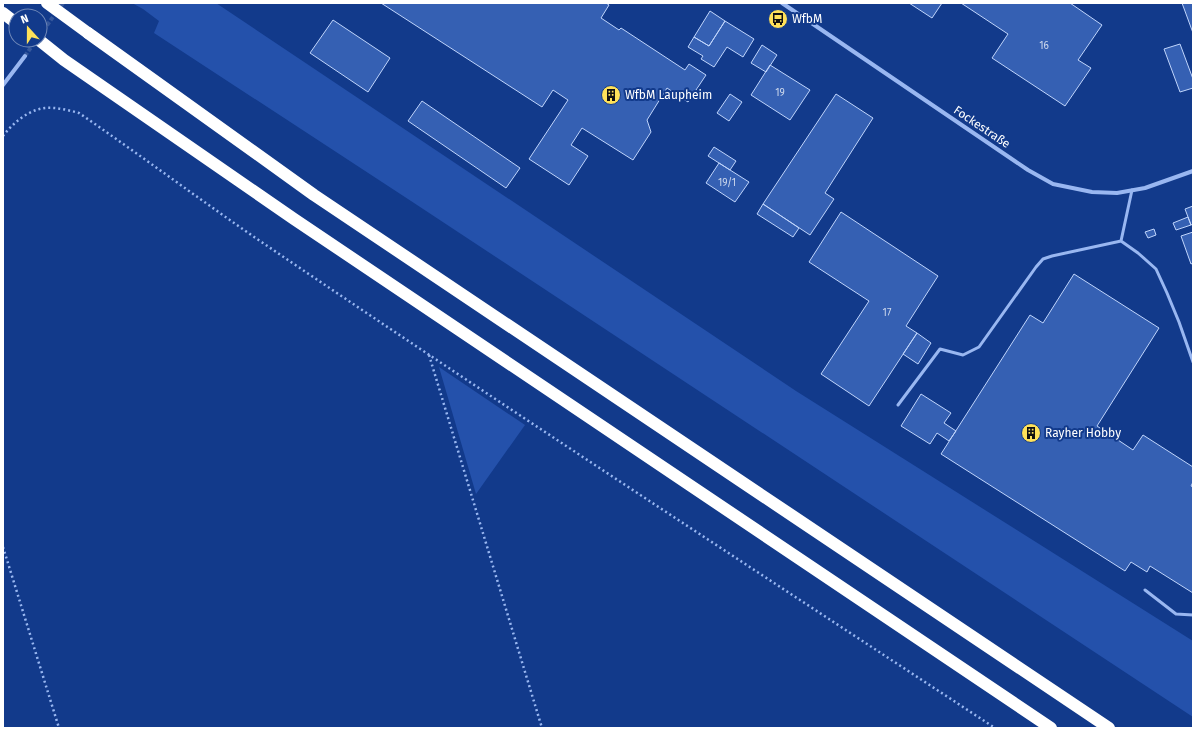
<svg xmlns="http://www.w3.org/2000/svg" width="1196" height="731" font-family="'Fira Sans',sans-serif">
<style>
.green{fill:#2451ab}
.building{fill:#3560b3;stroke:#c0d5fc}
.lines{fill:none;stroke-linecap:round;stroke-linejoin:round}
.street-tunnel{stroke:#36589c;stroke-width:4;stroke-dasharray:4 2;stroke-linecap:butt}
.path{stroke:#99b7f1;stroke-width:2.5;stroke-dasharray:2 3;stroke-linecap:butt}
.lane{stroke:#99b7f1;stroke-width:3}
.street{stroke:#99b7f1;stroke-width:4}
.highway{stroke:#fff;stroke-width:12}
.highway-bridge{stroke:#fff;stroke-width:12}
.labels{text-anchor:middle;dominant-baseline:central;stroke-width:4;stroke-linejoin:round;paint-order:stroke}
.number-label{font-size:10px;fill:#ccd7ec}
.poi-label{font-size:12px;fill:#fff;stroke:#123a8b;text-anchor:start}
.street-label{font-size:12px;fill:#fff;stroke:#123a8b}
</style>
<rect width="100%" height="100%" fill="#123a8b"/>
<path class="green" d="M 132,3 L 216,3 L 796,391 L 1193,641 L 1193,717 L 411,201 L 154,33 L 159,21 L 143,9 Z
M 439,367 L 525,425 L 476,494 Z"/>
<path class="building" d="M 381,3 L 606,3 L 609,5 L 601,18 L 619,30 L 621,28 L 685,70 L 689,64 L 706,75 L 688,102 L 667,88 L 647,120 L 651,132 L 633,160 L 582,128 L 571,145 L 588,156 L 569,185 L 529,159 L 568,100 L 553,90 L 542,107 Z
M 909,3 L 942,3 L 932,18 Z
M 961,3 L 1070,3 L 1102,25 L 1078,60 L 1091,68 L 1065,106 L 992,58 L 1008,34 Z
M 1182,3 L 1193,3 L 1193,33 Z
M 710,11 L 725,21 L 709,46 L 694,37 Z
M 333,20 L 390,58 L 368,92 L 310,53 Z
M 725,21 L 754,39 L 743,57 L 727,47 L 714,67 L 701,59 L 703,56 L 688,47 L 694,37 L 709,46 Z
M 1180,44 L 1193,79 L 1193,88 L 1180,92 L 1164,49 Z
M 762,45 L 777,55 L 766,72 L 751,63 Z
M 770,65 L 810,90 L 790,120 L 751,95 Z
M 730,94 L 742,102 L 729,121 L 717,113 Z
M 836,94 L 873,118 L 825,193 L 834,199 L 810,235 L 763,204 Z
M 422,101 L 520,168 L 506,188 L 408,121 Z
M 714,147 L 736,161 L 730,170 L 708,156 Z
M 719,163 L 749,182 L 735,202 L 706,183 Z
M 763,204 L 799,228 L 793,237 L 757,214 Z
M 1193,206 L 1193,224 L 1191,225 L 1185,209 Z
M 841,212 L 938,276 L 906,326 L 917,333 L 869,406 L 821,374 L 869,301 L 809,262 Z
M 1188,217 L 1191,225 L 1176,230 L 1173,223 Z
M 1154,229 L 1156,235 L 1148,238 L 1145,232 Z
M 1193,232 L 1193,263 L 1191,264 L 1181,236 Z
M 1074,274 L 1159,328 L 1097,426 L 1133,450 L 1143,435 L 1193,467 L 1193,482 L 1191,486 L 1193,487 L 1193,593 L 1150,566 L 1147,572 L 1131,562 L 1125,571 L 941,454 L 1030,315 L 1043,323 Z
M 917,333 L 931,343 L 918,364 L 903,354 Z
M 921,394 L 951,413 L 944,423 L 956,431 L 949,441 L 937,433 L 930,444 L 901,426 Z"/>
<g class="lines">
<path class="street-tunnel" d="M 40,35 L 63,3
M 25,56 L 36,40"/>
<path class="path" d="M 3,136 C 13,123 28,110 45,108 C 56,107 68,110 79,113 C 140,155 199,199 260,241 C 503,406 750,567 995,728
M 429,355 L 542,728
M 3,547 L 59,728"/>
<path class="lane" d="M 1132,190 L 1121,241 L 1138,253 L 1156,269 L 1167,293 L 1179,322 L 1193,362
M 898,405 L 940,349 L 963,355 L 979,347 L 1036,267 L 1043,259 L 1052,256 L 1121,241
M 1145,590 L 1176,614 L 1193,615"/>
<path class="street" d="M 782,3 L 1028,170 L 1053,184 L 1092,192 L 1117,193 L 1145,188 L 1193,171
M 3,85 L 25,56"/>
<path class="highway" d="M 3,13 L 16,23
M 88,33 L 314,195 L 1109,728
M 39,40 L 64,60 L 294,219 L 1051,728"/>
<path class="highway-bridge" d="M 47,3 L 88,33"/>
</g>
<defs>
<g id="bus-disc" transform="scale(1)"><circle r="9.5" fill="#ffe159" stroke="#123a8b"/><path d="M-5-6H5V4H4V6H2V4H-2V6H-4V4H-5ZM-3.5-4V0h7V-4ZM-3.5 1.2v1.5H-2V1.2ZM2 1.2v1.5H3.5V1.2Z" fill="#111"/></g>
<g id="building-disc" transform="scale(1)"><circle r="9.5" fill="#ffe159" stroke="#123a8b"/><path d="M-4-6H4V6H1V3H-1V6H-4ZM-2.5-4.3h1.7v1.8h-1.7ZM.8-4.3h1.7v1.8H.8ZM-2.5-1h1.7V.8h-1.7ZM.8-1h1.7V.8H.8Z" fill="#111"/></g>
</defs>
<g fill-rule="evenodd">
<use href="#bus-disc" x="778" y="19"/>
<use href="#building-disc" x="611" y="95"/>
<use href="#building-disc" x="1031" y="433"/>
</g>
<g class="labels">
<g class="number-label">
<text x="1044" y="46">16</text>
<text x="780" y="93">19</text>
<text x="727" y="183">19/1</text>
<text x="887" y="313">17</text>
</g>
<g class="poi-label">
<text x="792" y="19">WfbM</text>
<text x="625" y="95">WfbM Laupheim</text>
<text x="1045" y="433">Rayher Hobby</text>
</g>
<g class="street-label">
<text transform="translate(982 127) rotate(34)">Fockestraße</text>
</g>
</g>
<rect width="1196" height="731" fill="none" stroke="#ffffff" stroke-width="8"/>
<g transform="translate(28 28) rotate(339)"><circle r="19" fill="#123a8b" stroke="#7189b9"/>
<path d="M0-3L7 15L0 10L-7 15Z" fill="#ffe159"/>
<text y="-6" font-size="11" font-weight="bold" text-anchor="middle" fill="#ffffff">N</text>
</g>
</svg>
